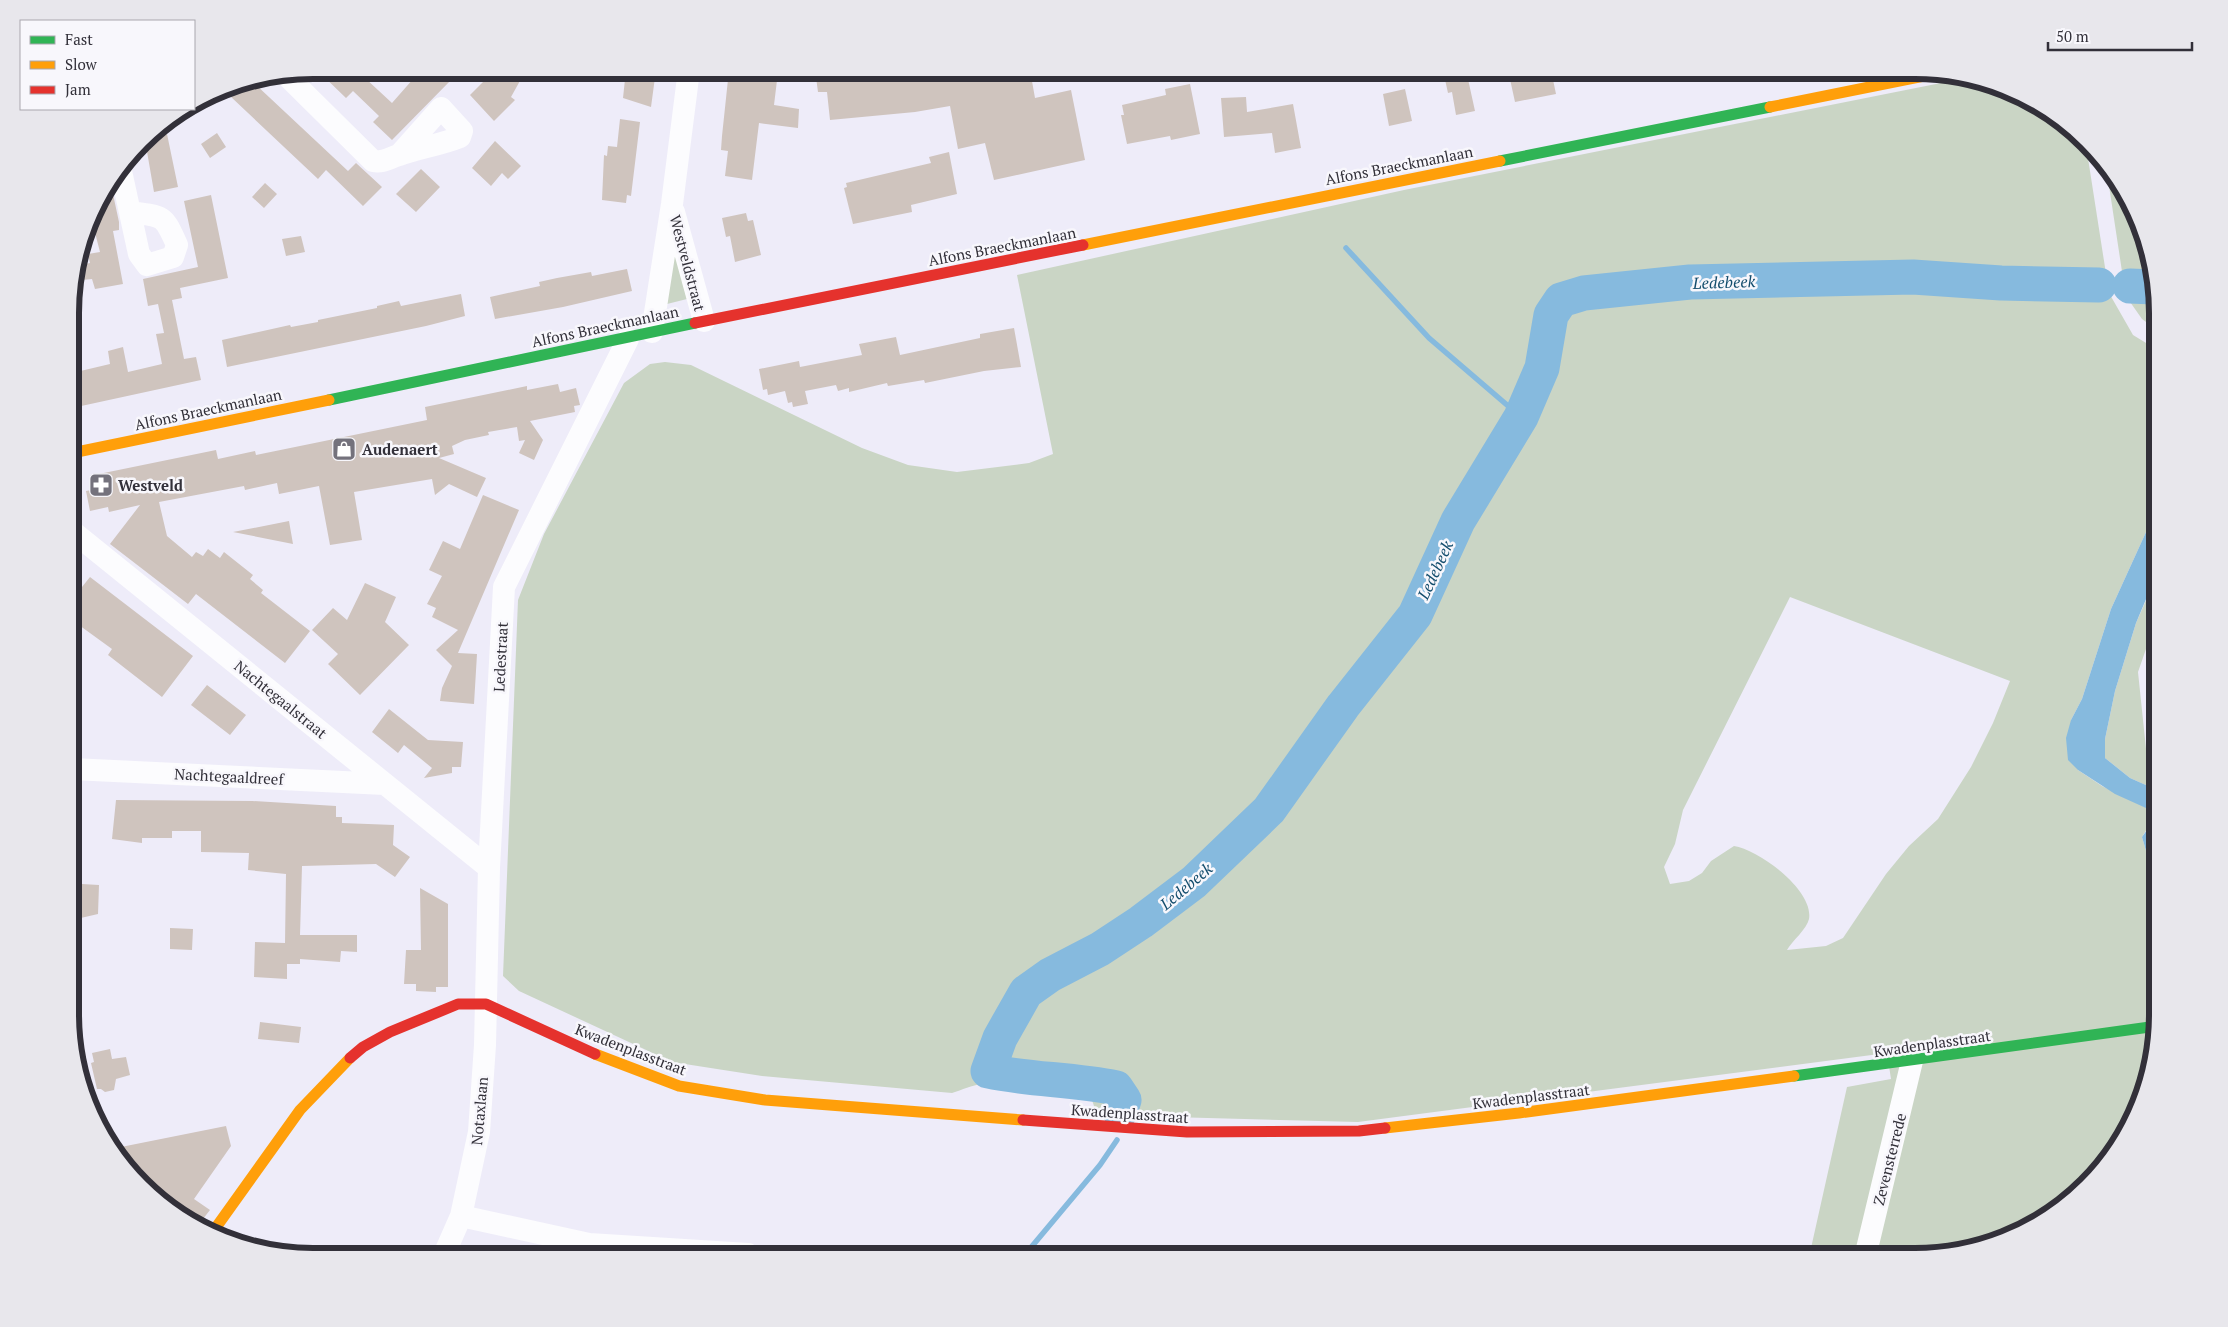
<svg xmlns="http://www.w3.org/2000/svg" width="2228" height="1327" font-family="'PT Serif',serif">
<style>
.green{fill:#cad5c5;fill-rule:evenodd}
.water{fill:#86bade}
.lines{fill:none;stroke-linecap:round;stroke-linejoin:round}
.stream{stroke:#86bade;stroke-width:5.5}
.river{stroke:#86bade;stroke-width:35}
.building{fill:#cfc4be}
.street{stroke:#fcfcfe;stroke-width:22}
.fast{stroke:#30b455;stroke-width:11}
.slow{stroke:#ff9f0a;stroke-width:11}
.jam{stroke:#e5322d;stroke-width:11}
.labels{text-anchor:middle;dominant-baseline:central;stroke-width:5;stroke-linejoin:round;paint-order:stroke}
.street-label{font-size:15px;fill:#323039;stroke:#f8f7fc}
.poi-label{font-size:15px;font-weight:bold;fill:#323039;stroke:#f8f7fc;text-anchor:start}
.water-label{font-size:16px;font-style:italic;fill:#134d6d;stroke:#f8f7fc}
.rim{fill:none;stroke:#323039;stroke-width:6}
</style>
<rect width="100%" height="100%" fill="#eeecf9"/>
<path class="green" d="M 1971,77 L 1978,78 L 2037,103 L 2085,139 L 2109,293 L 2133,335 L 2151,346 L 2147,358 L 2157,361 L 2157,508 L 2111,609 L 2082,699 L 2071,720 L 2078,770 L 2102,786 L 2157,813 L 2142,837 L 2147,854 L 2157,864 C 2157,902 2157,940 2157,977 C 2157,995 2159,1013 2157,1031 C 2147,1135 2079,1217 1979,1248 C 1931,1264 1860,1257 1809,1257 L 1847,1087 L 1891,1079 L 1887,1053 L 1358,1122 L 1097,1115 L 1091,1097 C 1059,1090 1015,1078 982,1084 C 972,1085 962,1090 952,1093 L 762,1076 L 672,1062 L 519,991 L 503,976 L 518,600 L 544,534 L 624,383 L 650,364 L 665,362 L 691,365 L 862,448 L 908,465 L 957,472 L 1029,463 L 1053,454 L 1017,275 L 1404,190 ZM 1790,597 L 2010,681 L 1993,723 L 1971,767 L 1938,819 L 1909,846 L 1886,874 L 1843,938 L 1826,946 L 1787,950 C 1792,941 1807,929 1809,919 C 1814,890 1759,850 1734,846 L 1711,861 L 1702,873 L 1689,881 L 1670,884 L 1664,867 L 1675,844 L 1683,810 Z
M 2106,166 L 2125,191 L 2157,296 L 2157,330 L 2142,319 L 2128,299 L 2123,278 Z
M 671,239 L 687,299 L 667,304 Z
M 2151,589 L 2157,591 L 2157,640 L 2146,649 L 2138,672 L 2150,787 L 2130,778 L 2105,758 L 2105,739 L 2115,691 L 2136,623 Z"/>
<path class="water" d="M 2157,508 L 2157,573 L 2136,623 L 2115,691 L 2105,739 L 2105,758 L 2130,778 L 2157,790 L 2157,813 L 2115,794 L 2078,770 L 2068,760 L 2066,738 L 2071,720 L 2082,699 L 2111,609 Z
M 2157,816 L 2157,864 L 2147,854 L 2142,837 Z"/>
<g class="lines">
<path class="stream" d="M 1346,248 L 1429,338 L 1521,417
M 1023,1257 L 1100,1165 L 1117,1140"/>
<path class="river" d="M 2130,286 L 2154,287
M 1120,1112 L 1124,1100 L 1116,1088 C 1073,1079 1030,1080 988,1071 L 1000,1038 L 1026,992 L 1050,975 L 1100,949 L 1141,922 L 1194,882 L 1269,810 L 1343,706 L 1415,615 L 1458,521 L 1521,417 L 1542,368 L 1551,315 L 1561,300 L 1584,293 L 1690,282 L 1913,277 L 2001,283 L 2099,285"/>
</g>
<path class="building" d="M 317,70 L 373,70 L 365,78 L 392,103 L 421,70 L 443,70 L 452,79 L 392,140 L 373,122 L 379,116 L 353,91 L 346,98 Z
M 495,70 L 526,70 L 511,97 L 515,100 L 494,121 L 470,95 Z
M 626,70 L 656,70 L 651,107 L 623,98 Z
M 729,70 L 778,72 L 774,105 L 799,109 L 798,128 L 759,123 L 752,180 L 725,176 L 728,151 L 721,150 L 722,136 Z
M 815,70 L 1030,70 L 1035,98 L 1071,90 L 1085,160 L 994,180 L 985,143 L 958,149 L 950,106 L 915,112 L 830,120 L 827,92 L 818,92 Z
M 1451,70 L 1466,70 L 1475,111 L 1456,115 L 1452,92 L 1448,93 L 1444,75 L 1452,74 Z
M 1508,70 L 1551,70 L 1556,94 L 1515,102 Z
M 253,82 L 348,171 L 356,163 L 382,187 L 363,206 L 326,170 L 318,179 L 230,96 L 241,84 Z
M 1190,84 L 1200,134 L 1171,140 L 1170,136 L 1127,144 L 1121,115 L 1124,115 L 1122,105 L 1166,95 L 1165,89 Z
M 1405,89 L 1412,121 L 1389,126 L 1383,94 Z
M 1246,97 L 1247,112 L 1293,104 L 1301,148 L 1275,153 L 1272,133 L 1224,137 L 1221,98 Z
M 620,119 L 640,122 L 631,196 L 627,195 L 626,203 L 602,200 L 604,155 L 607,156 L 608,146 L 617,147 Z
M 217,133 L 226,147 L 210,158 L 201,144 Z
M 167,134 L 178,187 L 154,192 L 145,140 Z
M 495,141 L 521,166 L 508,179 L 502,173 L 491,186 L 472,168 Z
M 949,152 L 957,194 L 911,205 L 912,212 L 853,224 L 844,188 L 847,187 L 846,183 L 931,163 L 929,157 Z
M 421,169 L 440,187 L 416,212 L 396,194 Z
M 265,183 L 277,194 L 264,208 L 252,197 Z
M 111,185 L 119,222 L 119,230 L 113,231 L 123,284 L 95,289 L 92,279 L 72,281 L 77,266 L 90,263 L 88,254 L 100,252 L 91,217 L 95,205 Z
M 211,195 L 228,278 L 180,288 L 182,298 L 172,300 L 184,359 L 196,357 L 201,380 L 72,408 L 72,373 L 110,364 L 108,351 L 123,347 L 128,372 L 162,364 L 156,334 L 164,333 L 158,304 L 148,306 L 143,279 L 198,267 L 184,201 Z
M 746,213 L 748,221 L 753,220 L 761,255 L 735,262 L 730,236 L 726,237 L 722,218 Z
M 301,236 L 305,252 L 286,256 L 282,239 Z
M 627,269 L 632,291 L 563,307 L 495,319 L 490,297 L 540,286 L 539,282 L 557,278 L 591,272 L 592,276 Z
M 461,294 L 465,316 L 426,326 L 227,367 L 222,340 L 290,325 L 291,327 L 318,322 L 318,320 L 377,308 L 377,306 L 399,301 L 401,306 Z
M 1014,328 L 1021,367 L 984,371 L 925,383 L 924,380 L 888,386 L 887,383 L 849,392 L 849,388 L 838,391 L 836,385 L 805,391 L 808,404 L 793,407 L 792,402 L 788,403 L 785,391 L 768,395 L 767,389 L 763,390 L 759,369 L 799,361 L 800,367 L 862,355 L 859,344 L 896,337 L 900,355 L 980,338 L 980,334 Z
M 558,384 L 560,392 L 576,388 L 580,405 L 574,406 L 575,412 L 530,421 L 543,440 L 534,460 L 519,453 L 525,440 L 519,441 L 517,427 L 488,432 L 489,435 L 465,440 L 452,446 L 454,454 L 439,458 L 486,478 L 477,497 L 449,484 L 435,495 L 432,479 L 354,492 L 362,540 L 330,545 L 319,486 L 279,494 L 277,483 L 245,490 L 244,486 L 159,502 L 167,536 L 192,557 L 196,552 L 203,556 L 208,549 L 220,558 L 224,552 L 253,575 L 250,579 L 263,590 L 261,593 L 310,631 L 285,663 L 196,594 L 188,604 L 110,544 L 140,505 L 109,512 L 108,507 L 90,511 L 86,491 L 97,489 L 94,475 L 216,450 L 218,459 L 255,451 L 256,455 L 427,420 L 425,407 L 527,386 L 527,390 Z
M 483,495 L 519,510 L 458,653 L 477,654 L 474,704 L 440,701 L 442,688 L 452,666 L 436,650 L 458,630 L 432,617 L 436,608 L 427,604 L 442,576 L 429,570 L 443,541 L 460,549 Z
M 289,521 L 293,544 L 233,532 Z
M 90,577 L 193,656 L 162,697 L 108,655 L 112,649 L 72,620 L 72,579 L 82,587 Z
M 365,583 L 396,597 L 385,622 L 409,645 L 360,695 L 328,664 L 338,654 L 312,630 L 333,608 L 347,620 Z
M 207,685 L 246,715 L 230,735 L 191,705 Z
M 389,709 L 428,740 L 463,742 L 461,767 L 452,767 L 452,773 L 424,778 L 432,768 L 404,745 L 398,753 L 372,732 Z
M 116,800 L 252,801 L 336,806 L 336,817 L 342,817 L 342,823 L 394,825 L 393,845 L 410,857 L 395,877 L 376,864 L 302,866 L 300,935 L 357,935 L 357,952 L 341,951 L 340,962 L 300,959 L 300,964 L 287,964 L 287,979 L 254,977 L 255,942 L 285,943 L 286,874 L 248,870 L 249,853 L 201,852 L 201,831 L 172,831 L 172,838 L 142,838 L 142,843 L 112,839 Z
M 82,884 L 99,885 L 98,914 L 72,920 L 74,889 L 82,889 Z
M 420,888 L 448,904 L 448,987 L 436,987 L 436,992 L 416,991 L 416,984 L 404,984 L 406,950 L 421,950 Z
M 170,928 L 193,929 L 192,950 L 170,949 Z
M 260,1022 L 301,1027 L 299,1043 L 258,1039 Z
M 110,1049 L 112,1059 L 126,1057 L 130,1075 L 116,1079 L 114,1090 L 105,1092 L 101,1089 L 97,1089 L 91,1063 L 94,1062 L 92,1053 Z
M 226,1126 L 231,1146 L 194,1199 L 210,1210 L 199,1224 L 189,1217 L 187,1220 L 111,1149 Z"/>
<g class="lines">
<path class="street" d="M 286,75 L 373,161 C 383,163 389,158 399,155 C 419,148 440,145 460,137 L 462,131 L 441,108 L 400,154
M 121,171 L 139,254 L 147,265 L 173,257 L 177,245 C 163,213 163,217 130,212
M 674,212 L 704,321
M 652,332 L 672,204 L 689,70
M 72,531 L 489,868
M 72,769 L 385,784
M 461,1216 L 589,1244 L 748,1254
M 443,1257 L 461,1216 L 479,1132 L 485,1045 L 489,868 L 504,587 L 628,339
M 1865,1257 L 1912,1061"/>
<path class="fast" d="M 1500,161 L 1770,107
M 329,400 L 695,323
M 1794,1076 L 2157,1026"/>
<path class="slow" d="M 1770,107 L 1939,73
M 1083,245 L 1500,161
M 72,453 L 329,400
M 595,1054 L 679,1086 L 765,1100 L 1023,1120
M 1385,1128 L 1519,1113 L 1794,1076
M 212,1233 L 300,1110 L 350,1058"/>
<path class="jam" d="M 695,323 L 1083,245
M 350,1058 L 363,1047 L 390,1032 L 458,1004 L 486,1004 L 595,1054
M 1023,1120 L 1187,1132 L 1359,1131 L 1385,1128"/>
</g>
<defs>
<g id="shop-square" transform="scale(1.25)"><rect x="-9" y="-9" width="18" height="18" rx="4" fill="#74727c" stroke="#f8f7fc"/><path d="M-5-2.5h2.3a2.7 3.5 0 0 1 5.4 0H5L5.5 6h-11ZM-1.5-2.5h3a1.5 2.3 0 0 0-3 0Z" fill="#fff"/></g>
<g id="pharmacy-square" transform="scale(1.25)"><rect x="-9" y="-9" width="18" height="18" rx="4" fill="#74727c" stroke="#f8f7fc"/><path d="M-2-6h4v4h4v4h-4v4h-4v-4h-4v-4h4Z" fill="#fff"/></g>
</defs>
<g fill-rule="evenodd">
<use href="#shop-square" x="344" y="449"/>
<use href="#pharmacy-square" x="101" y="485"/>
</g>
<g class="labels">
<g class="street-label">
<text transform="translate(1399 165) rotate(-11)">Alfons Braeckmanlaan</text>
<text transform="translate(1002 246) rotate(-11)">Alfons Braeckmanlaan</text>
<text transform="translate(688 263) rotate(75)">Westveldstraat</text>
<text transform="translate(605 326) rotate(-12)">Alfons Braeckmanlaan</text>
<text transform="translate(208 409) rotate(-12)">Alfons Braeckmanlaan</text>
<text transform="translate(500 657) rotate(-87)">Ledestraat</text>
<text transform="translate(281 699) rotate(39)">Nachtegaalstraat</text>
<text transform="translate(229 776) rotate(3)">Nachtegaaldreef</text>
<text transform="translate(1932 1043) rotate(-8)">Kwadenplasstraat</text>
<text transform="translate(631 1049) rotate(21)">Kwadenplasstraat</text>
<text transform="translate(1531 1096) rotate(-7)">Kwadenplasstraat</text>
<text transform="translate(479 1111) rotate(-85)">Notaxlaan</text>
<text transform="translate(1130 1113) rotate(4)">Kwadenplasstraat</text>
<text transform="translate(1889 1159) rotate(-76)">Zevensterrede</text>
</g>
<g class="poi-label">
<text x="362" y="449">Audenaert</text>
<text x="118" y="485">Westveld</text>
</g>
<g class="water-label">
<text transform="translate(1724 282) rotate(-2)">Ledebeek</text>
<text transform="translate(1435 570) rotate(-65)">Ledebeek</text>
<text transform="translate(1186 886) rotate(-40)">Ledebeek</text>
</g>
</g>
<path d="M0 0H2228V1327H0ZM313 79H1915A234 234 0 0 1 2149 313V1014A234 234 0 0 1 1915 1248H313A234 234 0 0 1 79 1014V313A234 234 0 0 1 313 79Z" fill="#e8e7ec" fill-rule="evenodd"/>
<path class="rim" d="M313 79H1915A234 234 0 0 1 2149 313V1014A234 234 0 0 1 1915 1248H313A234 234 0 0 1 79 1014V313A234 234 0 0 1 313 79Z"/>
<rect x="20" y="20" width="175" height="90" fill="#f8f7fc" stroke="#a9a7ae"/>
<rect x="30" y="36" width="25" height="8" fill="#30b455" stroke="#a9a7ae"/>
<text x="65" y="45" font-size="15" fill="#323039">Fast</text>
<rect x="30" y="61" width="25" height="8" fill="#ff9f0a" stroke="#a9a7ae"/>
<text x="65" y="70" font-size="15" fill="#323039">Slow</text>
<rect x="30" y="86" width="25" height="8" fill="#e5322d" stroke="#a9a7ae"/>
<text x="65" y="95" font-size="15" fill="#323039">Jam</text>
<path d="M2048 42v8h144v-8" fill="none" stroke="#323039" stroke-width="2.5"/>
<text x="2056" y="42" font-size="15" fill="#323039" stroke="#f8f7fc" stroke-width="4" paint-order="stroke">50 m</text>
</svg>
